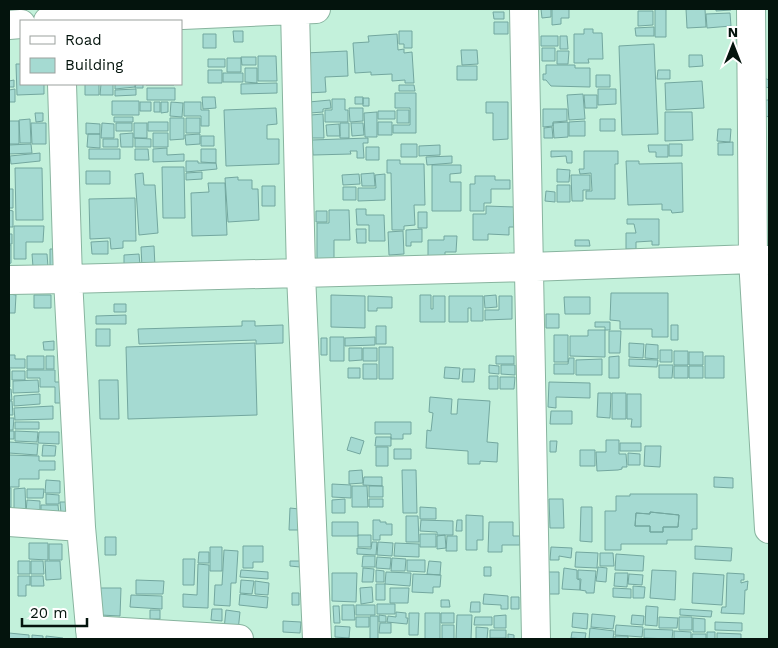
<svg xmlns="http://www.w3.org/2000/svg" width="778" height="648" font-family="'Work Sans',sans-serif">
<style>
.building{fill:#a5dad2;stroke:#73a79f;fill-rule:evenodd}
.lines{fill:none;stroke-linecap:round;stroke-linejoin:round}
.minor-casing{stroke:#88b49f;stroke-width:30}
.minor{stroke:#fff;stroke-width:28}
</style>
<rect width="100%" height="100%" fill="#c3f1db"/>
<path class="building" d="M 541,9 L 551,9 L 551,17 L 542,18 Z
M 552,9 L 569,9 L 569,18 L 561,18 L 561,24 L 552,25 Z
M 655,9 L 666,9 L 666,37 L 655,37 Z
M 686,9 L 705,9 L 706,27 L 687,28 Z
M 716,9 L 731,9 L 731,10 L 716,11 Z
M 638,11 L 653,11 L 653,25 L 638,26 Z
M 493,12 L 504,12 L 504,19 L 494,19 Z
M 730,13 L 731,26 L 707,28 L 706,14 Z
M 494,22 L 508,22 L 508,34 L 494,34 Z
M 654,27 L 654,36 L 636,36 L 635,28 Z
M 584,29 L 593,29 L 593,33 L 602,33 L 603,59 L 588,59 L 589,63 L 574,63 L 574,34 L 584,34 Z
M 233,31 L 243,31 L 243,42 L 234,42 Z
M 399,31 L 412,31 L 412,48 L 404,48 L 404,44 L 399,44 Z
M 203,34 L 216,34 L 216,48 L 203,48 Z
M 397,34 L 398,50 L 404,49 L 404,53 L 412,52 L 414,83 L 405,83 L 405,80 L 392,81 L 392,74 L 371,75 L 371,72 L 355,73 L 353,43 L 369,42 L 368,36 Z
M 541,36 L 558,36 L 558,46 L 541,46 Z
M 560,36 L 567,36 L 568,49 L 560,49 Z
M 654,44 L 658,134 L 622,135 L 619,46 Z
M 542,48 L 555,48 L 555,61 L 542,61 Z
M 461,50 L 477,50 L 478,64 L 462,65 Z
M 347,51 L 348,76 L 325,77 L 326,92 L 307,93 L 305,53 Z
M 557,51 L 569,51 L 568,64 L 557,64 Z
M 689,55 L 702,55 L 703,66 L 689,67 Z
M 258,56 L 276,56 L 277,81 L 258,81 Z
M 241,57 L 256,57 L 256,65 L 242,65 Z
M 227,58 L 241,58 L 241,72 L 227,72 Z
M 208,59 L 225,59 L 225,67 L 208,67 Z
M 16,64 L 21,64 L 21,84 L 44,84 L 44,94 L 17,95 Z
M 546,65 L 575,65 L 575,68 L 590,68 L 590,87 L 551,86 L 546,80 L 543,80 L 543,74 L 546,74 Z
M 457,66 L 477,66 L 477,80 L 457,80 Z
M 245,68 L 257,68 L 257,83 L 245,82 Z
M 208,70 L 222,70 L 222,83 L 208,83 Z
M 658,70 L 670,70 L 670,79 L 657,79 Z
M 223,73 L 243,73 L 243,82 L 223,82 Z
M 596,75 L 610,75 L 610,87 L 596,87 Z
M 762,77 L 769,80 L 769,88 L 759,85 Z
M 14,80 L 14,87 L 9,87 L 9,81 Z
M 702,81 L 704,108 L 666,110 L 665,83 Z
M 277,83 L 277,93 L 241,94 L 241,84 Z
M 85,84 L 99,84 L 99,95 L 85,95 Z
M 101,84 L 113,84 L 113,95 L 100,95 Z
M 115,84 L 135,84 L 135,87 L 115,89 Z
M 136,84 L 143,84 L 143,88 L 135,88 Z
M 146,84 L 174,84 L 174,85 L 146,85 Z
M 399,85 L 414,85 L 415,91 L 399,91 Z
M 147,88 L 175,88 L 175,100 L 147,100 Z
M 15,89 L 15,102 L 9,102 L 9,90 Z
M 136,89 L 136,95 L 115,96 L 115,90 Z
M 598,89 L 616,89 L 616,104 L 598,105 Z
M 395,93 L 416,93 L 416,133 L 393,133 L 393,125 L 410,125 L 410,108 L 395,108 Z
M 583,94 L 585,119 L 569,120 L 567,95 Z
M 584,95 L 597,95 L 597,108 L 585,108 Z
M 202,97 L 215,97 L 216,108 L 203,109 Z
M 355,97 L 363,97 L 363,104 L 355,104 Z
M 363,98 L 369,98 L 369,106 L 363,106 Z
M 332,99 L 345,99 L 345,110 L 348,110 L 348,122 L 325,122 L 325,110 L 332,110 Z
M 330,100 L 331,108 L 323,109 L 323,112 L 310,113 L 309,102 Z
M 766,100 L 769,100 L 769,117 L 762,115 Z
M 112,101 L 139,101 L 139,115 L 112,115 Z
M 140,102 L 151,102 L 151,111 L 140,111 Z
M 154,102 L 160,102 L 160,112 L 154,112 Z
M 161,102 L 168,102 L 168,112 L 161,113 Z
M 171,102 L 183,103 L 182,117 L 170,116 Z
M 184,102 L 201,102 L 201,110 L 209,110 L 209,126 L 201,126 L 201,116 L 184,116 Z
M 486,102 L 508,102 L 508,139 L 493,140 L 493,113 L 486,113 Z
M 276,108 L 277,124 L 267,125 L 267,139 L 279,139 L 279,164 L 226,166 L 224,110 Z
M 349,108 L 363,108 L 363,121 L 350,122 Z
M 543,109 L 567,109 L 567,121 L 553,122 L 553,126 L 543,127 Z
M 397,110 L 409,110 L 409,123 L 397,123 Z
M 378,111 L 395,111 L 395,119 L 378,119 Z
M 377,112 L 377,137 L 365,137 L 364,113 Z
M 665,112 L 692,112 L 693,140 L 665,141 Z
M 35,113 L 43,113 L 43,121 L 36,122 Z
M 323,114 L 324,138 L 312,138 L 311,115 Z
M 114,117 L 133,117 L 133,122 L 114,122 Z
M 170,118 L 184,118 L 184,139 L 170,140 Z
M 186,118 L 200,118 L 200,133 L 186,133 Z
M 30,119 L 31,143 L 20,143 L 19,120 Z
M 600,119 L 615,119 L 615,131 L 600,131 Z
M 9,121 L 19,121 L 19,144 L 9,144 Z
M 585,121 L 585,136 L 569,136 L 569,122 Z
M 148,122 L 168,122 L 168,131 L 148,131 Z
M 378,122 L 392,122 L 392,135 L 378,135 Z
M 568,122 L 568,137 L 554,138 L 553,123 Z
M 31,123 L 46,123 L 46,144 L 32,144 Z
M 86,123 L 100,124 L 100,134 L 86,134 Z
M 102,123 L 114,124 L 114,138 L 101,138 Z
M 116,123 L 132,123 L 132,131 L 116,131 Z
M 134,123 L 147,123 L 147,138 L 134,138 Z
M 340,123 L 349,123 L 349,138 L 340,138 Z
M 351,123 L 363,123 L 364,135 L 352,136 Z
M 339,124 L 340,136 L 327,136 L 326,125 Z
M 552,127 L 553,138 L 544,138 L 544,128 Z
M 718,129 L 731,129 L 730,142 L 717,141 Z
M 133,133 L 133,147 L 121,147 L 120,134 Z
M 153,133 L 168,133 L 168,147 L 153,147 Z
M 88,134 L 100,134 L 100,148 L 87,147 Z
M 200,134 L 200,144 L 186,145 L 185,135 Z
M 201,136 L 214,136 L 214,146 L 201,146 Z
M 135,138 L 151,139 L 151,147 L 135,147 Z
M 368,138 L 368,143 L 363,143 L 364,158 L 357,158 L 357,151 L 350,151 L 351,154 L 313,155 L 312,140 Z
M 103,139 L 118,139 L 118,147 L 103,147 Z
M 733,142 L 733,155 L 718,155 L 718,143 Z
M 31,144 L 32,153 L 9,154 L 9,145 Z
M 401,144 L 417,144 L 417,157 L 401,157 Z
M 669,144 L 682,144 L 682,156 L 669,156 Z
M 440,145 L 440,155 L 419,156 L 419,146 Z
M 648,145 L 668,145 L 668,157 L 656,157 L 656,152 L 649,152 Z
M 366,147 L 379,147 L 379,160 L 366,160 Z
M 167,148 L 167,155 L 184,154 L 184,161 L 153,162 L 153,149 Z
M 89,149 L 120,149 L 120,159 L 89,159 Z
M 135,149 L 148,149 L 149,160 L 135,160 Z
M 201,149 L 216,149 L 216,163 L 201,162 Z
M 551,151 L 572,151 L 572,163 L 567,163 L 566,156 L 551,157 Z
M 584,151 L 618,151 L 618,164 L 615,164 L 615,199 L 586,199 L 586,191 L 592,191 L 591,173 L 580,174 L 579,169 L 584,169 Z
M 40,153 L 40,161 L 11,164 L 10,156 Z
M 452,156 L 452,163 L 427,165 L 426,157 Z
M 387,160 L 400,160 L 400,164 L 424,164 L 425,205 L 414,205 L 415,225 L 404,226 L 404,230 L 392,230 L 391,173 L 387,173 Z
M 186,161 L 198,161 L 198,163 L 216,163 L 217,169 L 186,172 Z
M 626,161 L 639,161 L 639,164 L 682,163 L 683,212 L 672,213 L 671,210 L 662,210 L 662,204 L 628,205 Z
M 432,165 L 461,165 L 461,173 L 450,174 L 450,182 L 461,182 L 461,211 L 432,211 Z
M 162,167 L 184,167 L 185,218 L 163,218 Z
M 15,168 L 42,168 L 43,220 L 16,220 Z
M 557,169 L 570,170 L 569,182 L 557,182 Z
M 86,171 L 110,171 L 110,184 L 86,184 Z
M 202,172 L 202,179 L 186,180 L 186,173 Z
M 143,173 L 144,185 L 155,185 L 158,233 L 139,235 L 135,174 Z
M 374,173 L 375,186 L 362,186 L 361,174 Z
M 359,174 L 360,184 L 343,185 L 342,175 Z
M 385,174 L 385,200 L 358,201 L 358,188 L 376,188 L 375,175 Z
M 571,175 L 590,175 L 590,190 L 583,190 L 583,201 L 572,201 Z
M 475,176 L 495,176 L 495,180 L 510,180 L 510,189 L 491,189 L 491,203 L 484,203 L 484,211 L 470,211 L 470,184 L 475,184 Z
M 238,177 L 238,180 L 252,180 L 252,189 L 258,189 L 259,220 L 228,222 L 225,178 Z
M 208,183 L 225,183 L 227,235 L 192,236 L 191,193 L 209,192 Z
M 557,185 L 570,185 L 570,202 L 557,202 Z
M 262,186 L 275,186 L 275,206 L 262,206 Z
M 343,187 L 356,187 L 356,200 L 343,200 Z
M 9,189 L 13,189 L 13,208 L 9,208 Z
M 546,191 L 555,192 L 555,202 L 545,201 Z
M 135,198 L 136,241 L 123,241 L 123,248 L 111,249 L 110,238 L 90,239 L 89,199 Z
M 486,206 L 515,207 L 515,227 L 509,227 L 509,235 L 488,234 L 488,240 L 473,240 L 473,214 L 486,214 Z
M 356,209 L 366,209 L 366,215 L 384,215 L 385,241 L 369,241 L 369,225 L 357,225 Z
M 9,210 L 13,211 L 13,227 L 9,227 Z
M 329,210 L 349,210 L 350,240 L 334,240 L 334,259 L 317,259 L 317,223 L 329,223 Z
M 316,211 L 327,211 L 327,222 L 316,222 Z
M 418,212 L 427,212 L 427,228 L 418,228 Z
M 627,219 L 659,219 L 659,245 L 652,245 L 652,241 L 636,242 L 636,249 L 626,249 L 626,233 L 636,233 L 634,224 L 627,224 Z
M 14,226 L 44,226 L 43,242 L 26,242 L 26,259 L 14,259 Z
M 356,229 L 366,229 L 366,243 L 357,243 Z
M 422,229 L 422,242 L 411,242 L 411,246 L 406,246 L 406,230 Z
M 403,231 L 404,254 L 389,255 L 388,232 Z
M 9,234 L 12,234 L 12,244 L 9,244 Z
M 444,236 L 457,236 L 456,252 L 445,252 L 445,262 L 428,262 L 428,240 L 444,240 Z
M 575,240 L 589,240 L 590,246 L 575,246 Z
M 108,241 L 108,254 L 92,254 L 91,242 Z
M 9,245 L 11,245 L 11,263 L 9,264 Z
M 154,246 L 155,267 L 142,267 L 141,247 Z
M 50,249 L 59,249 L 60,269 L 50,270 Z
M 32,254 L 47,254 L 48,267 L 33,267 Z
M 139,254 L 140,265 L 124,266 L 124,255 Z
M 611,293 L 668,293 L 668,337 L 652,337 L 652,329 L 620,329 L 620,321 L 610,320 Z
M 9,294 L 16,295 L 15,313 L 9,313 Z
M 34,295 L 51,295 L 51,308 L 34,308 Z
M 331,295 L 365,296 L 365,328 L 331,327 Z
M 420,295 L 431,295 L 431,309 L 433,309 L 433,296 L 445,296 L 445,322 L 420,322 Z
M 496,295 L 497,307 L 485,308 L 484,296 Z
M 368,296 L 392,297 L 392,308 L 377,308 L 377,311 L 368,311 Z
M 449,296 L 483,296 L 483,321 L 471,321 L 471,308 L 468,308 L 468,322 L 449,322 Z
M 499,296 L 512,296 L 512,319 L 485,320 L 485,310 L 499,310 Z
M 564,297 L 590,297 L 590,314 L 565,314 Z
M 114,304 L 126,304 L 126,312 L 114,312 Z
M 546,314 L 559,314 L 559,328 L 546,328 Z
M 126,315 L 126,324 L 96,324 L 96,316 Z
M 242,321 L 255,321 L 255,326 L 283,325 L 283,343 L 256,344 L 256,340 L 139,344 L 138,329 L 242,326 Z
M 595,322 L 610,322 L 610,330 L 605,330 L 605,327 L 595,327 Z
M 671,325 L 678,325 L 678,340 L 671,340 Z
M 376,326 L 386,326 L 386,344 L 376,344 Z
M 96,329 L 110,329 L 110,346 L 96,346 Z
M 588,330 L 605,330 L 605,357 L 570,356 L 570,336 L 588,336 Z
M 609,331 L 621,331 L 620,353 L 609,353 Z
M 554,335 L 568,335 L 568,362 L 554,362 Z
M 330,337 L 344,337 L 344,361 L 330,361 Z
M 375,337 L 375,345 L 345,346 L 345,338 Z
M 321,338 L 327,338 L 327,355 L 321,355 Z
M 54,341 L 54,350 L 44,350 L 43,342 Z
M 255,343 L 257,415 L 128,419 L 126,347 Z
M 629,343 L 644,344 L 643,358 L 629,357 Z
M 646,344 L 658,345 L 658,359 L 645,358 Z
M 379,347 L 393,347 L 393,379 L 379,379 Z
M 349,348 L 362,348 L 362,360 L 349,361 Z
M 363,348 L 377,348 L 377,361 L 363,361 Z
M 660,350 L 672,350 L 672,362 L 660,362 Z
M 674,351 L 688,351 L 688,365 L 674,365 Z
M 689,352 L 703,352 L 703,365 L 689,365 Z
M 9,355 L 15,355 L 15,359 L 25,359 L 25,368 L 9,368 Z
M 27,356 L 44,356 L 44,369 L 27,369 Z
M 46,356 L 54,356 L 54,369 L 46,369 Z
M 496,356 L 514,356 L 514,364 L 496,364 Z
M 619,356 L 619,378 L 609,378 L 609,357 Z
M 705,356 L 724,356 L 724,378 L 705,378 Z
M 569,358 L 574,358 L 574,374 L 554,374 L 554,364 L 568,364 Z
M 602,359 L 602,375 L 576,375 L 576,360 Z
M 629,359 L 658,360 L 657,367 L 629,366 Z
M 363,364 L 377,364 L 377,379 L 363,379 Z
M 489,365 L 499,366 L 499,374 L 489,373 Z
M 501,365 L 515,365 L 515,375 L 501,374 Z
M 659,365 L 673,365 L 672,378 L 659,378 Z
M 674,366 L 688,366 L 688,378 L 674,378 Z
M 689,366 L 703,366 L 703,378 L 689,378 Z
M 445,367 L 460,368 L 459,379 L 444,378 Z
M 348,368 L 360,368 L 360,378 L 348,378 Z
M 9,369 L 10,369 L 10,387 L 9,387 Z
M 463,369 L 475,369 L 474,382 L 462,382 Z
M 27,370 L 55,370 L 55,382 L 63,382 L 63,403 L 55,403 L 55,387 L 40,387 L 40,378 L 27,378 Z
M 12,371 L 25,371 L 25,380 L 12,380 Z
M 489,376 L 498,376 L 498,389 L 489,389 Z
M 500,377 L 515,377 L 514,389 L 500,389 Z
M 38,380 L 39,392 L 13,393 L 13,381 Z
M 99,380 L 118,380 L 119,419 L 100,419 Z
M 549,382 L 590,383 L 590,398 L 556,397 L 556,408 L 548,407 Z
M 9,389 L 11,389 L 12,400 L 9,400 Z
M 598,393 L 611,393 L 610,418 L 597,417 Z
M 612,393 L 626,393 L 626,419 L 612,419 Z
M 40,394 L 40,404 L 14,406 L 14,396 Z
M 627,394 L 641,394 L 641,427 L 631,427 L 632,419 L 627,419 Z
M 430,397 L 452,399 L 451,414 L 457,414 L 458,399 L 490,401 L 487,442 L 498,443 L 497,462 L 480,461 L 480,464 L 468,464 L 468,451 L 426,448 L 427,430 L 431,431 L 433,413 L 429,412 Z
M 9,401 L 12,401 L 13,415 L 9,415 Z
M 53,406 L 53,419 L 15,420 L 14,408 Z
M 551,411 L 572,411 L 572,424 L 550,424 Z
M 9,418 L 14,418 L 13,430 L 9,430 Z
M 15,422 L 39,422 L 39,429 L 15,429 Z
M 375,422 L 411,422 L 411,434 L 403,434 L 403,439 L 391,439 L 391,434 L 375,434 Z
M 9,431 L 14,431 L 14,439 L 9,439 Z
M 15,431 L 38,432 L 37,442 L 15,441 Z
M 39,432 L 59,432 L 59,444 L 38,443 Z
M 351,437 L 364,441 L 360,454 L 347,450 Z
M 376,437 L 391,437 L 391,446 L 375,446 Z
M 606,440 L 619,440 L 619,454 L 626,454 L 627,467 L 622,467 L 622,469 L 618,470 L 597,471 L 596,452 L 606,452 Z
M 550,441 L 557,441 L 556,452 L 550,452 Z
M 9,442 L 38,444 L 37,455 L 9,453 Z
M 620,443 L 641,443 L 641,451 L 620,451 Z
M 43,445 L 56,446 L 55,456 L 42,456 Z
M 645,446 L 661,446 L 660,467 L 644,466 Z
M 376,447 L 388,447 L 388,466 L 376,466 Z
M 394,449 L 411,449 L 411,459 L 394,459 Z
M 580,450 L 595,450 L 595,466 L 580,466 Z
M 628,453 L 640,454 L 640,465 L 628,465 Z
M 9,455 L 39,456 L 39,461 L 55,461 L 55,470 L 39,470 L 39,479 L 19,479 L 19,487 L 9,487 Z
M 362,470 L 363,483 L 349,484 L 349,471 Z
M 402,470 L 416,470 L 417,513 L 403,513 Z
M 364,477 L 382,477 L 382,486 L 363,485 Z
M 714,477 L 733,478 L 733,488 L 714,487 Z
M 46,480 L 60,481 L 60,493 L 45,493 Z
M 332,484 L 351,485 L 351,498 L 332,497 Z
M 352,486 L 367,486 L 368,507 L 352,507 Z
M 369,486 L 383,486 L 383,497 L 369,497 Z
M 9,488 L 11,488 L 11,507 L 9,507 Z
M 25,488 L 26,515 L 14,515 L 14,489 Z
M 27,489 L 44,489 L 43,498 L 27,498 Z
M 46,494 L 59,495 L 59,504 L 46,504 Z
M 630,494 L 697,494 L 697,529 L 692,529 L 692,540 L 667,540 L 667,544 L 621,544 L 621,550 L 605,550 L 605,511 L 616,511 L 616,496 L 630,496 ZM 650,512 L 679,515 L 678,527 L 663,527 L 663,532 L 650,532 L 650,526 L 635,526 L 636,513 L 650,514 Z
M 345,499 L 345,513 L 332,513 L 332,500 Z
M 369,499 L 383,499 L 383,507 L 369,507 Z
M 549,499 L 563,499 L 564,528 L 550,528 Z
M 27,500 L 40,501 L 40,514 L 26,513 Z
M 60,502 L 68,502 L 69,524 L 62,524 Z
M 41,505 L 58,505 L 59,515 L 41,515 Z
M 420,507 L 436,508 L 436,519 L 420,519 Z
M 581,507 L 592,507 L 592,542 L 580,541 Z
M 290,508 L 299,509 L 299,530 L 289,530 Z
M 650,512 L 679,515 L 678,527 L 663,527 L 663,532 L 650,532 L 650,526 L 635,526 L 636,513 L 650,514 Z
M 466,515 L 483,516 L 483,540 L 477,540 L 477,550 L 466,550 Z
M 406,516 L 418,516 L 419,542 L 406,542 Z
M 373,520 L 380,520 L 380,522 L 386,522 L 386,524 L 392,524 L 392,535 L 380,535 L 380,540 L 373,540 Z
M 421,520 L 453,521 L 453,535 L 437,535 L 437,532 L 420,531 Z
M 457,520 L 462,520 L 462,531 L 456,531 Z
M 332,522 L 358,522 L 358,536 L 332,536 Z
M 489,522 L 513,522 L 513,536 L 520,536 L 520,545 L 502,545 L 502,552 L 488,552 Z
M 420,534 L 436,534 L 436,547 L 420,547 Z
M 358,535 L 371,535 L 371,547 L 358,547 Z
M 445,535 L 446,548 L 437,549 L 437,536 Z
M 447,536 L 457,536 L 457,551 L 446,551 Z
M 105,537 L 116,537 L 116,555 L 105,555 Z
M 372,542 L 377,542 L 376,555 L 357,554 L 357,548 L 371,549 Z
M 378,542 L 393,543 L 392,556 L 377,555 Z
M 29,543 L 48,543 L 48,560 L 29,559 Z
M 395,543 L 419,544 L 419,557 L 394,556 Z
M 49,544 L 62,544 L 62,560 L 49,560 Z
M 243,546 L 263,546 L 263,562 L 253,562 L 253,568 L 243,568 Z
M 695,546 L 732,548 L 731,561 L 695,559 Z
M 210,547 L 222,547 L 222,571 L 210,571 Z
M 551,547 L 572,548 L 571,558 L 559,556 L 559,560 L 550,560 Z
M 224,550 L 238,551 L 236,583 L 231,583 L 230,606 L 214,605 L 215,585 L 222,585 Z
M 199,552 L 209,552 L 209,563 L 198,563 Z
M 576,552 L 598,553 L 597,568 L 575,567 Z
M 600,553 L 613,553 L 614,566 L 600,566 Z
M 616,554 L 644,556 L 643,571 L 615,570 Z
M 363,556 L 375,556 L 375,567 L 362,567 Z
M 377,557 L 391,558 L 390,569 L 376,568 Z
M 392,558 L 406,559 L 405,571 L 391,571 Z
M 183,559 L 195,559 L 194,585 L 183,585 Z
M 407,560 L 425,560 L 425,572 L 407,571 Z
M 18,561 L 30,561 L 30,574 L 18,574 Z
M 31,561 L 43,561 L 44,574 L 31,574 Z
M 45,561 L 60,561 L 61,579 L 46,580 Z
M 290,561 L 300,561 L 300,567 L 290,566 Z
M 429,561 L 441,562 L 440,575 L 427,574 Z
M 198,564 L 209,565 L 208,608 L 183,607 L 183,594 L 197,595 Z
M 484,567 L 491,567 L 491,576 L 484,576 Z
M 598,567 L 607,568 L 606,582 L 596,581 Z
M 363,568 L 374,569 L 373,582 L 362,582 Z
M 564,568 L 577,570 L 577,579 L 580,580 L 580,590 L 562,589 Z
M 241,570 L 268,572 L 268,579 L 240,577 Z
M 376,570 L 384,571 L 384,582 L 376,582 Z
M 578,570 L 596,571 L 594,593 L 586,593 L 586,591 L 580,590 L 581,579 L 578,579 Z
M 652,570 L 676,571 L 675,600 L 650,598 Z
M 386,572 L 411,573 L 410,586 L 385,584 Z
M 546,572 L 559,572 L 559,594 L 546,594 Z
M 332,573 L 357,573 L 356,602 L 332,601 Z
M 615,573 L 628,573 L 627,587 L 614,586 Z
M 693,573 L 724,575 L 722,605 L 692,603 Z
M 727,573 L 744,574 L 744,580 L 741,580 L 741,583 L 748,581 L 747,590 L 745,590 L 744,614 L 721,613 L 722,607 L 726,607 Z
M 413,574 L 441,575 L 440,587 L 433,587 L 433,593 L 412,592 Z
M 629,574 L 643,575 L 642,585 L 628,584 Z
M 18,576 L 30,576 L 30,585 L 26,585 L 26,596 L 18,596 Z
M 31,576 L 43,576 L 44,586 L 31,586 Z
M 136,580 L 164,581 L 163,594 L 136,594 Z
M 241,580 L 254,581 L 252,594 L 240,593 Z
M 255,581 L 269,583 L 268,595 L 255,594 Z
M 376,584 L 385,584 L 385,600 L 376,600 Z
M 633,586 L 645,587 L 644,598 L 633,598 Z
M 372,587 L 373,602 L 361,604 L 360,588 Z
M 100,588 L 121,588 L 120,616 L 100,615 Z
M 390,588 L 409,588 L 408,603 L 390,603 Z
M 613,588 L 631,589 L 631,598 L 613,597 Z
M 292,593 L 299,593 L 299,605 L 292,605 Z
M 240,594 L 268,597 L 267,608 L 239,605 Z
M 484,594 L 508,596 L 508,609 L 501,609 L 501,605 L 483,604 Z
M 131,595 L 162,596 L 162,609 L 130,607 Z
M 511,597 L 519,597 L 519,609 L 511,609 Z
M 441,600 L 449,600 L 450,607 L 441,607 Z
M 471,602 L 480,602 L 480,612 L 470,612 Z
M 377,604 L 395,604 L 395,614 L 377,614 Z
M 342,605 L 354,605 L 355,620 L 342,620 Z
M 356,605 L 375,605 L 375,615 L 356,615 Z
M 333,606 L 339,606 L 340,623 L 334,623 Z
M 646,606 L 658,607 L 657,626 L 645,625 Z
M 212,609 L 222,609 L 222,621 L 211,620 Z
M 680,609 L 712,611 L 711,617 L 680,615 Z
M 150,610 L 160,610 L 160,619 L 150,619 Z
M 226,610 L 240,612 L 238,631 L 224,629 Z
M 396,612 L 406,613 L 406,618 L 408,618 L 407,624 L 387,622 L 388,616 L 396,617 Z
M 409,613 L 419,613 L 418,635 L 409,635 Z
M 425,613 L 440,613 L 440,639 L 425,639 Z
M 441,613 L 454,613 L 454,623 L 441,623 Z
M 573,613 L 588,614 L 587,629 L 572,627 Z
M 592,614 L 615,616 L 613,629 L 591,627 Z
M 379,615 L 386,616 L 386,622 L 379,622 Z
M 457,615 L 472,615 L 471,639 L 456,639 Z
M 506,615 L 506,628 L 494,628 L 494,616 Z
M 632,615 L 644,616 L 643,625 L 631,624 Z
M 370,616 L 378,616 L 378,639 L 370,639 Z
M 356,617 L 369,617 L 369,627 L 356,627 Z
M 475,617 L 492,617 L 492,625 L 474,625 Z
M 659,617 L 678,618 L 677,628 L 659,628 Z
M 679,617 L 692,617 L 692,630 L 679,630 Z
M 693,618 L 705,619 L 705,632 L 693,632 Z
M 283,621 L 301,622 L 300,633 L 283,632 Z
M 715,622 L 742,623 L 742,631 L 715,630 Z
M 380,623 L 391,623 L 391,633 L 379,633 Z
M 442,625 L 454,625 L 454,639 L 442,639 Z
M 616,625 L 643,627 L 642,637 L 615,635 Z
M 335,626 L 350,627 L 349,638 L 335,637 Z
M 476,627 L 488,628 L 487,639 L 476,639 Z
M 590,628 L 614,631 L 613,639 L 589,639 Z
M 644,629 L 673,630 L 672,639 L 644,638 Z
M 490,630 L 506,630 L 506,638 L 490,638 Z
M 674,631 L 691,632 L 691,639 L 674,639 Z
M 572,632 L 586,633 L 585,639 L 571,638 Z
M 707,632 L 715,632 L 715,639 L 707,639 Z
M 9,633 L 29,635 L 29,639 L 9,639 Z
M 717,633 L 741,634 L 741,639 L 717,639 Z
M 508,634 L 514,635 L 514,639 L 508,639 Z
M 692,634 L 706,634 L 706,639 L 692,639 Z
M 32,635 L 43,636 L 43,639 L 32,639 Z
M 46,636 L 63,638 L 63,639 L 46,639 Z
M 615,636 L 628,636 L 628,639 L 615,639 Z"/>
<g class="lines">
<g class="minor-casing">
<path id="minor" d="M 295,9 L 301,274 L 317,639
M 524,9 L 536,639
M 751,9 L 753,259 L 769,529
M 48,21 L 316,9
M 9,25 L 21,24
M 9,280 L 68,279 L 62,84
M 9,522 L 81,527
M 90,630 L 239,639
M 91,639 L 81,527 L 68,279 L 529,267 L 753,259 L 769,260"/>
</g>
<use href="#minor" class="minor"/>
</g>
<rect width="778" height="648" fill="none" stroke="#04140d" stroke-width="20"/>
<rect x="20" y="20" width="162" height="65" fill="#ffffff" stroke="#9ba19e"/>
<rect x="30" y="36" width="25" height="8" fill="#ffffff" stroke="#9ba19e"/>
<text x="65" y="45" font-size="15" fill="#04140d">Road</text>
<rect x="30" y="58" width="25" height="15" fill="#a5dad2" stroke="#9ba19e"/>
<text x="65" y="70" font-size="15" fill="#04140d">Building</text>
<g transform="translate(733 45)" stroke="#ffffff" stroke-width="4" paint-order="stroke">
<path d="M0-4L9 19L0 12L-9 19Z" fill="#04140d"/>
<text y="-8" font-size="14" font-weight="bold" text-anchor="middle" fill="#04140d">N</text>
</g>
<path d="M22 618v8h65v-8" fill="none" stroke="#04140d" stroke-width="2.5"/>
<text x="30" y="618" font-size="15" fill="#04140d" stroke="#ffffff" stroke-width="4" paint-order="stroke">20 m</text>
</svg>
